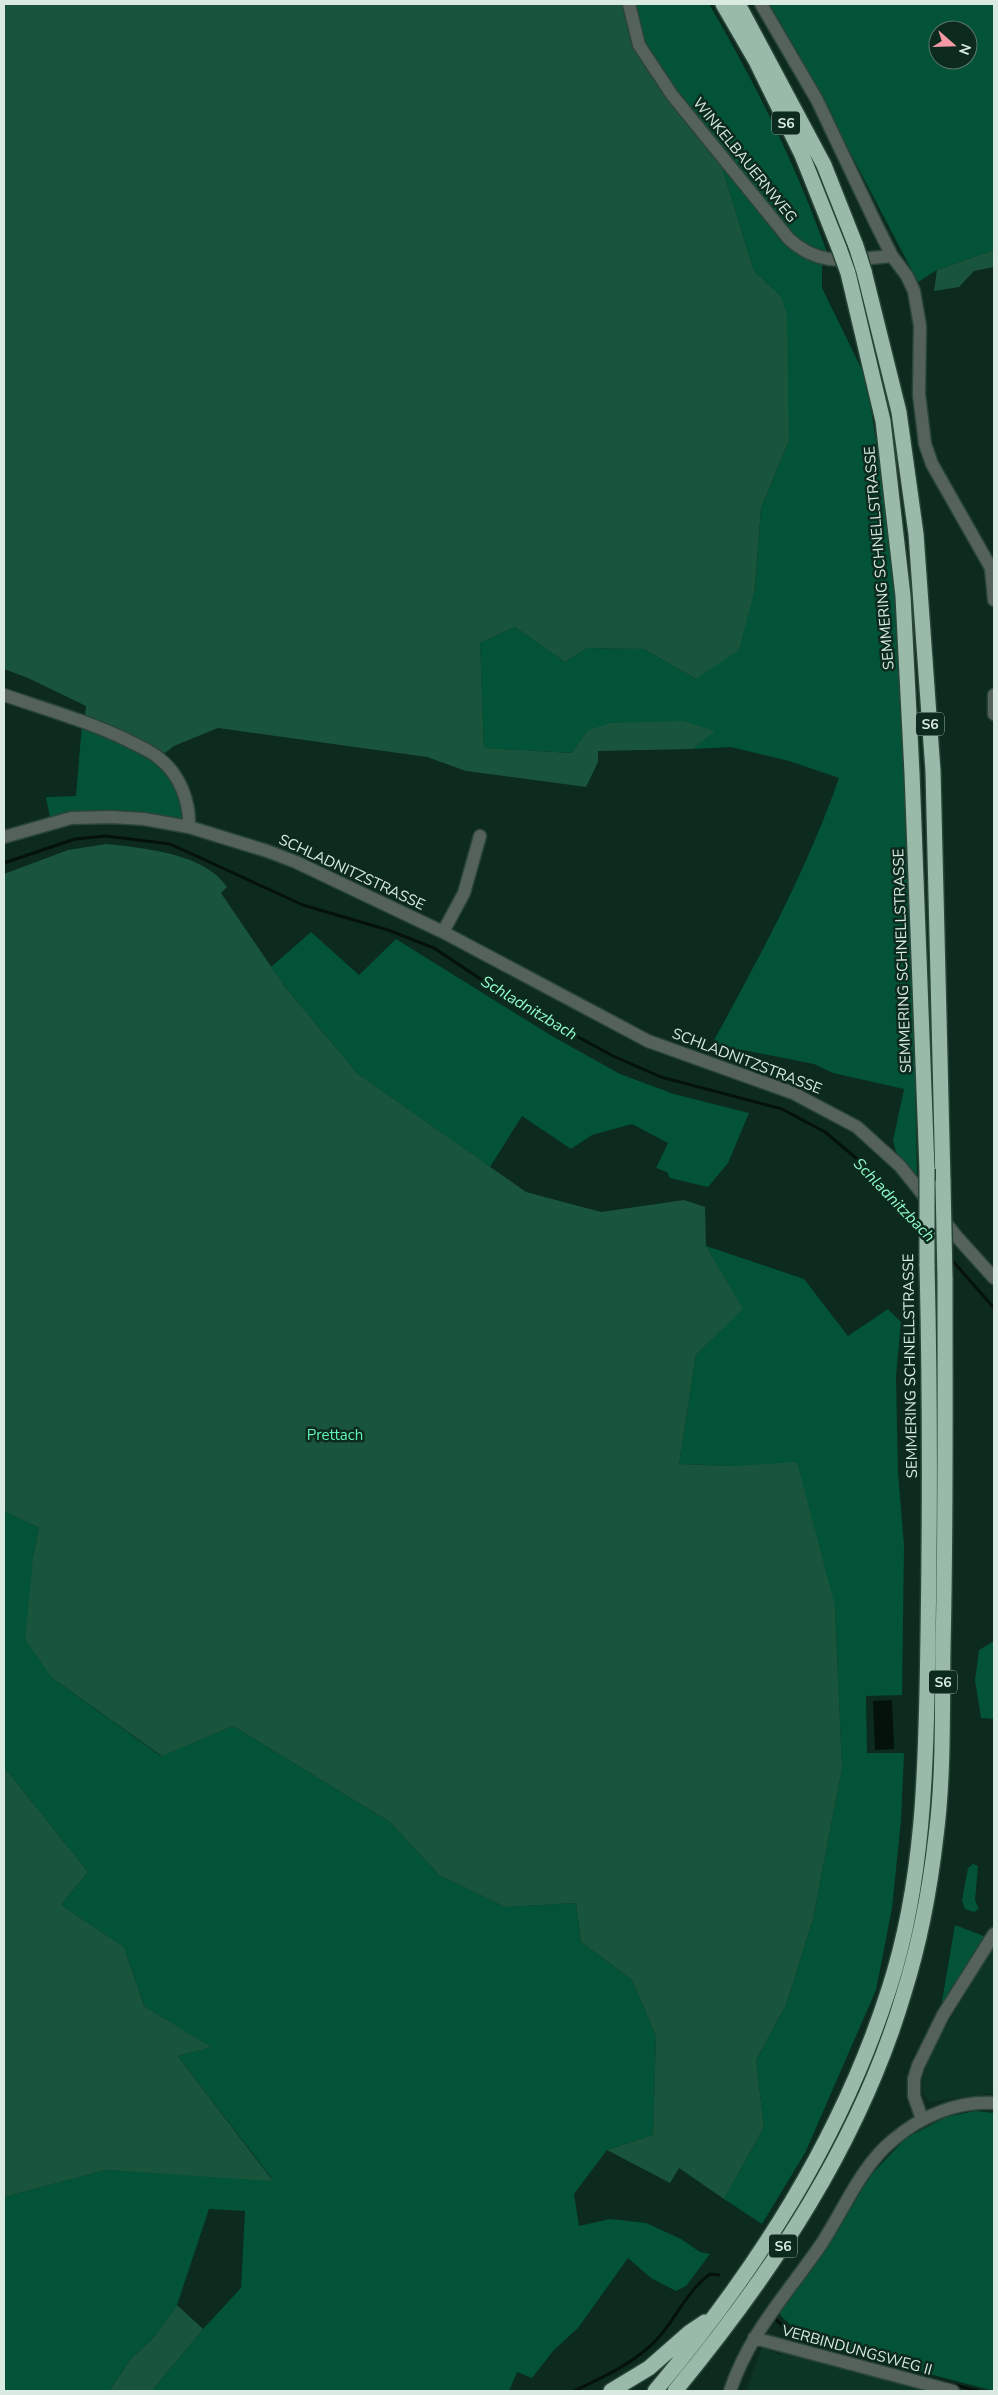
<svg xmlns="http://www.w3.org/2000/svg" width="998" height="2395" font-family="'Nunito Sans',sans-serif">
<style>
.built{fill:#0d3525}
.green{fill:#035338;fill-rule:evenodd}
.forest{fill:#19543c}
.water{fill:#05120c}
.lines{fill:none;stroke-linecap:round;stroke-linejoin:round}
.stream{stroke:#05120c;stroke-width:3}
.minor-casing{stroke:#294538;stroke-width:15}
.highway-casing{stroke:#294538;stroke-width:18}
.minor{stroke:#55625b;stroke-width:12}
.highway{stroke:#99baa9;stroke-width:15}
.highway-bridge-casing{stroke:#294538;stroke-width:18;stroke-linecap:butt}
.highway-bridge{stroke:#99baa9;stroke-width:15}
.labels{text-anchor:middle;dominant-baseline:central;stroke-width:5;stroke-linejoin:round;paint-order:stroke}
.shield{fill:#0c2a1d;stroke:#9cb0a6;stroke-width:1}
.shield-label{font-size:14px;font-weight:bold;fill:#d9eae1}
.street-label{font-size:15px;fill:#d9eae1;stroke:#0c2a1d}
.park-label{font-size:15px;fill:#63f3b6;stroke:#0c2a1d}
.water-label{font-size:16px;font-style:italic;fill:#91fbca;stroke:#0c2a1d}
</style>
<rect width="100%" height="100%" fill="#0c2a1d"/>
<path class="built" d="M 994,1945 L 994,2093 L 930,2102 L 923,2094 L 923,2077 L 931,2052 Z
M 762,2347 L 780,2355 L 787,2351 L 942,2391 L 746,2391 Z"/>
<path class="green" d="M 625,4 L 709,4 C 757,86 799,171 830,261 L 822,260 L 822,288 L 866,378 L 893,547 L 902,680 L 913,977 L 917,1177 L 896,1152 L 893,1141 L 904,1089 L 833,1073 L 814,1064 L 712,1044 C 759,958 807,870 839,778 L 789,761 L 731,747 L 693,749 L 714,731 L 588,730 L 573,753 L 484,748 L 480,643 L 515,627 L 565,662 L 587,648 L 644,649 L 696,679 L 755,591 L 761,508 L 789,441 L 781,296 L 754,271 L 721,164 L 634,46 Z
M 769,4 L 994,4 L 994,250 L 937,270 L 918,282 L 797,51 ZM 938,30 L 968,30 L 968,60 L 938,60 Z
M 82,724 L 160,761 L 182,798 L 183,821 L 50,818 L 46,797 L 76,796 Z
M 311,932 L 359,975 L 396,939 L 552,1036 L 620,1074 L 674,1094 L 749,1113 L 728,1163 L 708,1187 L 670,1178 L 667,1172 L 656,1168 L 668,1143 L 632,1124 L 592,1135 L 571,1149 L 522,1116 L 490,1167 L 358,1074 L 285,987 L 271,967 Z
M 706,1246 L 804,1279 L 848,1336 L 888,1309 L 901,1322 L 896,1376 L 898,1472 L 904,1546 L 902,1695 L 866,1696 L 867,1753 L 904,1753 L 901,1820 L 892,1908 L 876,1990 L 805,2153 L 762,2224 L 724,2199 L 764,2127 L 756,2060 L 786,2005 L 813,1919 L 842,1768 L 835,1606 L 733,1466 L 679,1464 L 696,1355 L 742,1309 Z
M 4,1511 L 39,1528 L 33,1558 L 52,1678 L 161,1756 L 233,1726 L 390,1822 L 439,1875 L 505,1907 L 576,1903 L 581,1942 L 632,1980 L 656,2036 L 653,2135 L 607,2150 L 574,2194 L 579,2226 L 610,2219 L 646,2223 L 681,2239 L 700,2252 L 710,2254 L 686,2286 L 676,2291 L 651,2278 L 628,2258 L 578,2328 L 553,2351 L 532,2378 L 517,2372 L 509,2391 L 152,2391 L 203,2329 L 241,2288 L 245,2211 L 209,2209 L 177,2305 L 156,2335 L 131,2359 L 109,2391 L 4,2391 L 4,2197 L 106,2170 L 273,2180 L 178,2056 L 210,2047 L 144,2006 L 124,1947 L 61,1905 L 88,1872 L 4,1767 Z
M 994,1641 L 994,1719 L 981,1718 L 975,1680 L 979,1650 Z
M 973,1864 L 978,1866 L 975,1900 L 979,1909 L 974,1912 L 965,1909 L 962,1900 L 968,1868 Z
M 955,1925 L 984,1936 L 973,1955 L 973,1958 L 944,2002 L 942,2001 Z
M 975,2111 L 994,2113 L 994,2391 L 823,2346 L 806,2340 L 781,2316 L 779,2312 L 840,2226 L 871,2175 L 906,2138 L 946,2117 Z"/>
<path class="forest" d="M 4,4 L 625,4 L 634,46 L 721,164 L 754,271 L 781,296 L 787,315 L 789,441 L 761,508 L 755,589 L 739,650 L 696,679 L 644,649 L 587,648 L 565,662 L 515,627 L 480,643 L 484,748 L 572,753 L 588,730 L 611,723 L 683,721 L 715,731 L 693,749 L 598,751 L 598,762 L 586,787 L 466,771 L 427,757 L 218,728 L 174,746 L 165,753 L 85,715 L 86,706 L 28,678 L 4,669 Z
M 994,250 L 994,267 L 974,271 L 959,287 L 934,291 L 937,270 Z
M 106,844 C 144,848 204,853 227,887 L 221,893 L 285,987 L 358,1074 L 526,1192 L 601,1212 L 684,1200 L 705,1207 L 706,1246 L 743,1309 L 696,1355 L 679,1464 L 733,1466 L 797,1462 L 835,1606 L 842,1768 L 813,1919 L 786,2005 L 756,2060 L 764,2127 L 724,2199 L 679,2168 L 670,2183 L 607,2150 L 653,2135 L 656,2036 L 632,1980 L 581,1942 L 576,1903 L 505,1907 L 439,1875 L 390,1822 L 233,1726 L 162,1756 L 52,1678 L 25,1639 L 33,1558 L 39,1528 L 4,1511 L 4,874 L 68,850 Z
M 4,1767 L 88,1872 L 61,1905 L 124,1947 L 144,2006 L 211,2047 L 178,2056 L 273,2181 L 106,2170 L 4,2197 Z
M 177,2305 L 203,2329 L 152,2391 L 109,2391 L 131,2359 L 156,2335 Z"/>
<path class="water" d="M 892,1700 L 894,1749 L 875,1750 L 873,1701 Z"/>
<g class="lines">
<path class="stream" d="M 4,863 L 75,839 L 106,836 L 170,844 L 303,905 L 388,930 L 434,948 L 521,1006 L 613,1056 L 661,1077 L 782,1109 L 825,1132 L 856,1158 L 922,1227
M 950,1258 L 994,1308
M 774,2318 L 797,2338 L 823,2350 L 978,2391
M 574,2391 C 599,2379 626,2367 648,2348 C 673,2327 683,2294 710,2274 L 719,2275"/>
<g class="minor-casing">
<path id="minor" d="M 629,4 L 639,45 L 672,95 L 789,239 C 821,269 853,259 892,256
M 761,4 L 817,100 L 876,224 L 892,256 L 907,276 L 914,291 L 920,326 L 919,394 L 925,444 L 932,464 L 991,568 L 994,600
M 4,695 C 45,709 87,721 127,740 C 138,746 151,751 160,759 C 180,775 190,802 189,827
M 994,695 L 994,714
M 4,837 L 71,818 L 111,817 L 144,819 L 189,827 L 267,851 L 296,862 L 443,932 L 648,1041 L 793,1093 L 857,1127 L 900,1166 L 957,1237 L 994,1278
M 443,932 L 464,893 L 480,836
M 922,2119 L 914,2096 L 914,2079 L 918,2066 L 943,2015 L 994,1934
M 754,2338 L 953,2391
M 730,2391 C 749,2334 786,2295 820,2246 C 843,2212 860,2167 893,2140 C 921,2116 957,2101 994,2103"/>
</g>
<g class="highway-casing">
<path id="highway" d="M 723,4 L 756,61 L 802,155 L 839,248
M 738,4 L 824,165 L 856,246
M 864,271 L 899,412 L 916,534 L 933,771 L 943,1182
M 848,273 L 883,421 L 903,596 L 912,773 L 927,1169
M 611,2391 L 649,2368 L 690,2332 L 705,2322
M 655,2391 C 756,2271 841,2139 889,1989 C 926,1875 926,1755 928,1637 C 930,1513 930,1388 927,1264
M 675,2391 C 773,2272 860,2142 904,1993 C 920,1942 930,1889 936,1836 C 944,1774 942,1709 943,1647 C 946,1524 945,1402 945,1279"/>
</g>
<use href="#minor" class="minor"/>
<use href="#highway" class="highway"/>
<g class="highway-bridge-casing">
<path id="highway-bridge" d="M 856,246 L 864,271
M 839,248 L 848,273
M 943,1182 L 945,1279
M 927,1264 L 927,1169"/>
</g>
<use href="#highway-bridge" class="highway-bridge"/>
</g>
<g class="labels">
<g class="shield">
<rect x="772" y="111.5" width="28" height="23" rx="4"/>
<rect x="916" y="712.5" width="28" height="23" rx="4"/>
<rect x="929" y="1670.5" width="28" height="23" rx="4"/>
<rect x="769" y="2234.5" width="28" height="23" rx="4"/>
</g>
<g class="shield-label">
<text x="786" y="123">S6</text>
<text x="930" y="724">S6</text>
<text x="943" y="1682">S6</text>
<text x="783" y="2246">S6</text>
</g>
<g class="street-label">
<text transform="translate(745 160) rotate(51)">WINKELBAUERNWEG</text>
<text transform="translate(879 558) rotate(-95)">SEMMERING SCHNELLSTRASSE</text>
<text transform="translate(352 872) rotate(25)">SCHLADNITZSTRASSE</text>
<text transform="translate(902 961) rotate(-92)">SEMMERING SCHNELLSTRASSE</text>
<text transform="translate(747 1061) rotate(21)">SCHLADNITZSTRASSE</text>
<text transform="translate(910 1366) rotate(-91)">SEMMERING SCHNELLSTRASSE</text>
<text transform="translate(857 2350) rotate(15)">VERBINDUNGSWEG II</text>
</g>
<g class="park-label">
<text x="335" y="1435">Prettach</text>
</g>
<g class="water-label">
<text transform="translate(529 1008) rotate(31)">Schladnitzbach</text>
<text transform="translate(894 1200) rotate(46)">Schladnitzbach</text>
</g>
</g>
<rect width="998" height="2395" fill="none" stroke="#d9eae1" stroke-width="10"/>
<g transform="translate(953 45) rotate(110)"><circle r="24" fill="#0c2a1d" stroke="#5e776b"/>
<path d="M0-4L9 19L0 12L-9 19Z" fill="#f49aa4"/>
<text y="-8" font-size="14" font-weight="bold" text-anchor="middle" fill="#d9eae1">N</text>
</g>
</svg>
